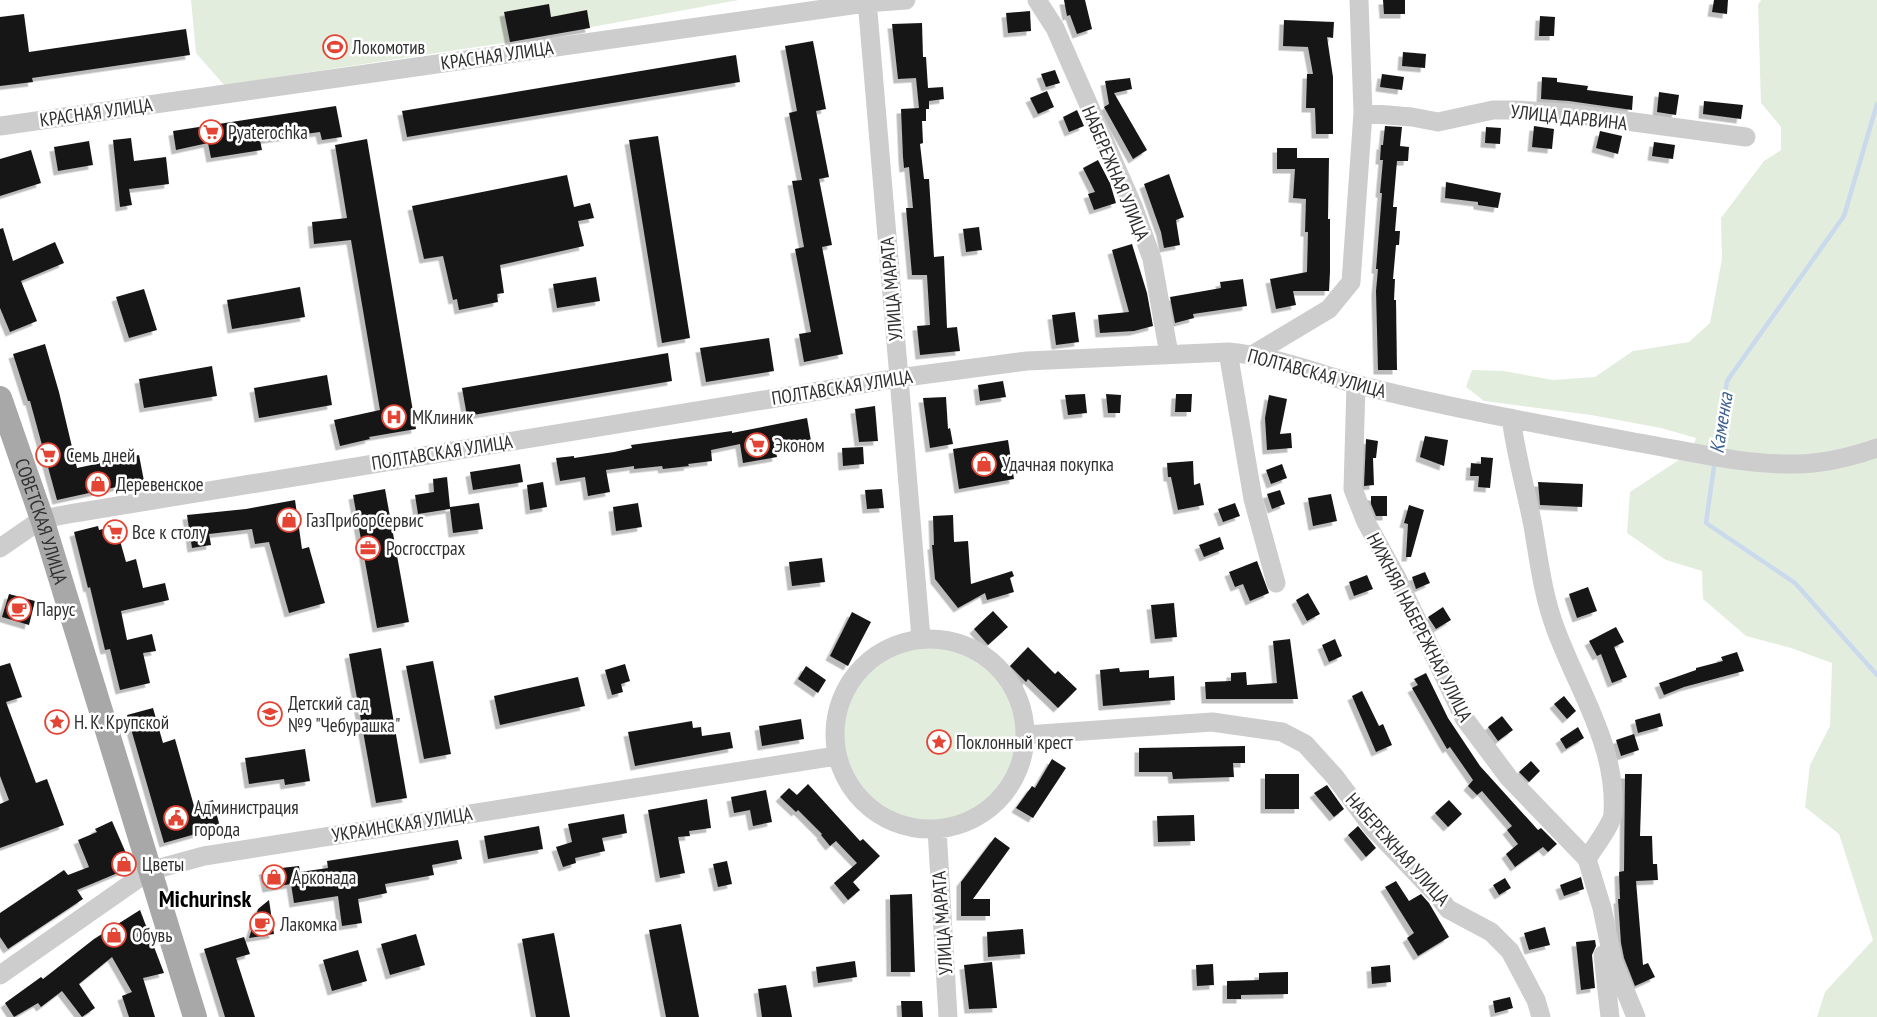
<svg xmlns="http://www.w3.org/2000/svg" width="1877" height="1017" font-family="'PT Sans Narrow',sans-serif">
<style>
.green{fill:#e3edde}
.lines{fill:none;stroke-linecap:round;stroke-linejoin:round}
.stream{stroke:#cad9ec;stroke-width:4.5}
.building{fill:#171717;filter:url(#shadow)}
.minor{stroke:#cdcdcd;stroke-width:19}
.major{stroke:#a8a8a8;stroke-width:24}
.labels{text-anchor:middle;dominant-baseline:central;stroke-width:5;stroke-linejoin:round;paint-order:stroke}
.poi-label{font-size:19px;fill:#303030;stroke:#fff;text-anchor:start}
.street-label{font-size:19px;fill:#303030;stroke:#fff}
.water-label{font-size:20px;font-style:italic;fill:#3e6392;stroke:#fff}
.district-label{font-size:24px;font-weight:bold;fill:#000;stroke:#fff}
</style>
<defs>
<filter id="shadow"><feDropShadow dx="-4.5" dy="4.5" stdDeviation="0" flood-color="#0004"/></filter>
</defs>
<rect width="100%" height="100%" fill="#fff"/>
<path class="green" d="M 191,0 L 739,0 L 510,42 L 224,85 L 196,53 Z
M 1761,0 L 1877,0 L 1877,1017 L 1817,1017 L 1825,992 L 1873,940 L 1839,834 L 1805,807 L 1810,765 L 1830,726 L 1832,663 L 1791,648 L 1746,636 L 1703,599 L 1702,571 L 1666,560 L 1627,533 L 1630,492 L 1691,452 L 1696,438 L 1661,428 L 1591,415 L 1484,401 L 1466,387 L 1472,370 L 1504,371 L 1553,380 L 1595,377 L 1633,351 L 1689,342 L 1710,323 L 1722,259 L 1721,218 L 1764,161 L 1781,150 L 1781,127 L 1761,103 L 1758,5 Z
M835 734a95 95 0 1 1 190 0a95 95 0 1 1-190 0Z"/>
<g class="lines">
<path class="stream" d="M 1716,453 L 1727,381 L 1844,216 L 1877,104
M 1715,460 L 1706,523 L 1795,583 L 1877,675"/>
</g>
<path class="building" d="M 1064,0 L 1085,0 L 1092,29 L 1077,34 L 1070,15 L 1067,16 Z
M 1383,0 L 1405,0 L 1405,14 L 1384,14 Z
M 1714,0 L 1728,0 L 1727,14 L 1712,12 Z
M 549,4 L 551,17 L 587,10 L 590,28 L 510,42 L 504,12 Z
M 1030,11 L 1031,31 L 1008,33 L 1006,13 Z
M 24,14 L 29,52 L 186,29 L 190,55 L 32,78 L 33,82 L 0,86 L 0,17 Z
M 1540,16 L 1555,17 L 1554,36 L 1539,36 Z
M 1284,20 L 1334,22 L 1333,38 L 1327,37 L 1333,77 L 1333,134 L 1316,134 L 1315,108 L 1306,108 L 1307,74 L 1313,74 L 1308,47 L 1283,46 Z
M 922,23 L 923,57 L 926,57 L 928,88 L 943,87 L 944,99 L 929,101 L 929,109 L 926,109 L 926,121 L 922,121 L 923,143 L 920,144 L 924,179 L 929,179 L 934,257 L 944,256 L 947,328 L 957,327 L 960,351 L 920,355 L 917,326 L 930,325 L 927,275 L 912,275 L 906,208 L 913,208 L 909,167 L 904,168 L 903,157 L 901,109 L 919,108 L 916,78 L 898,79 L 892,24 Z
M 813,41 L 826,109 L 816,111 L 829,177 L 819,179 L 832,245 L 822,247 L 843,354 L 804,362 L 799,334 L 811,332 L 795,249 L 804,247 L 792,181 L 802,180 L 789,113 L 797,111 L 785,46 Z
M 1403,52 L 1426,54 L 1425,68 L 1402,66 Z
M 736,55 L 740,82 L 407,137 L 402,111 Z
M 1055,70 L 1060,83 L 1046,87 L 1041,74 Z
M 1382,74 L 1404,77 L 1402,90 L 1380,87 Z
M 1542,77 L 1557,78 L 1557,82 L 1588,86 L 1587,90 L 1633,96 L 1632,110 L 1569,101 L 1541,99 Z
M 1130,78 L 1132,89 L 1114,93 L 1147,150 L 1133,159 L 1104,107 L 1109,104 L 1105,81 Z
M 1047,91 L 1054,107 L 1038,114 L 1030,98 Z
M 1659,92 L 1679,95 L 1676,115 L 1657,112 Z
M 1704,101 L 1743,105 L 1741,119 L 1703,114 Z
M 336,106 L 342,137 L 322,140 L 320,132 L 260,140 L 262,150 L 211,158 L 208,143 L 176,150 L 173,131 Z
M 1077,110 L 1084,126 L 1069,132 L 1063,117 Z
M 1385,126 L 1402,127 L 1400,146 L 1409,147 L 1408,161 L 1397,161 L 1393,207 L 1397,207 L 1395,231 L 1400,231 L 1399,245 L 1396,245 L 1393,279 L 1395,279 L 1394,300 L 1396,300 L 1397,370 L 1378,370 L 1376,291 L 1378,269 L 1376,269 L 1382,193 L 1380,193 L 1383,160 L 1380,160 L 1381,145 L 1383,145 Z
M 1534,126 L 1554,129 L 1552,149 L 1532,147 Z
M 1486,127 L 1501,128 L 1500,144 L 1485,143 Z
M 1600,131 L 1622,136 L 1618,154 L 1596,148 Z
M 658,136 L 690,338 L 662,343 L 629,140 Z
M 131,138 L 134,161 L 166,157 L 169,184 L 129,189 L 132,205 L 120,207 L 113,140 Z
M 367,139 L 416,429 L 369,437 L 370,439 L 340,446 L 334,420 L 380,410 L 351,240 L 314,244 L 312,222 L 347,218 L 335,145 Z
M 89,141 L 93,165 L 58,171 L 54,147 Z
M 1654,142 L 1675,145 L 1673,159 L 1652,156 Z
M 1277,148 L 1297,148 L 1297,158 L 1329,158 L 1328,219 L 1330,219 L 1330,272 L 1329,291 L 1293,291 L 1296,305 L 1276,309 L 1270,279 L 1307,272 L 1308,232 L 1305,232 L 1306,199 L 1293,198 L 1295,169 L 1277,169 Z
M 31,150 L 41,183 L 0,196 L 0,159 Z
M 1098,160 L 1110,183 L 1116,203 L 1094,210 L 1088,194 L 1095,192 L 1083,168 Z
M 1169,174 L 1184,217 L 1176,220 L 1180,245 L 1164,248 L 1161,232 L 1144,184 Z
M 567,175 L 574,207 L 590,203 L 594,218 L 578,221 L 584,246 L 500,265 L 504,293 L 497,294 L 498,302 L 459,310 L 457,299 L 453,300 L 443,256 L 424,259 L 412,206 Z
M 1446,182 L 1501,193 L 1498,208 L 1478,205 L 1478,202 L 1445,198 Z
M 979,227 L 982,250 L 966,252 L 963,229 Z
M 3,228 L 13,261 L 55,242 L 64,263 L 21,281 L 37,321 L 10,332 L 0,308 L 0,229 Z
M 1132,244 L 1147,293 L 1153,326 L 1134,331 L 1100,333 L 1098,315 L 1129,312 L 1112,250 Z
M 596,277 L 600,301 L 557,308 L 553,284 Z
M 1243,279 L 1247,306 L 1193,314 L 1194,318 L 1175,323 L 1170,297 L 1221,288 L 1220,282 Z
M 300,287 L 305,317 L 232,329 L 227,300 Z
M 144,289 L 157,330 L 129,338 L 116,297 Z
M 1075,312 L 1079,342 L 1056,345 L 1052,315 Z
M 769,338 L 774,371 L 706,382 L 700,348 Z
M 45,344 L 59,392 L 77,468 L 139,455 L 144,481 L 57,500 L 30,401 L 28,401 L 13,354 Z
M 668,353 L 672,381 L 467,416 L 462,388 Z
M 212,366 L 217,396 L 144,408 L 139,379 Z
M 327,375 L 332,405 L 259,418 L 254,388 Z
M 1003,381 L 1006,397 L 980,401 L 978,385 Z
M 1085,394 L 1087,413 L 1068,415 L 1065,395 Z
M 1106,394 L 1121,395 L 1120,413 L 1108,413 Z
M 1176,394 L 1192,394 L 1191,412 L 1175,412 Z
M 1269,395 L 1287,399 L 1280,434 L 1291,433 L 1292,448 L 1267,450 L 1265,418 Z
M 946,397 L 948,429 L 950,428 L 953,444 L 930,448 L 923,398 Z
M 875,406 L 878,441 L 859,442 L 855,409 Z
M 807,418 L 811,441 L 775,446 L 777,457 L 743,463 L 740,444 L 711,450 L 712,461 L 688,464 L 689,466 L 663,469 L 662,466 L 634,469 L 634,466 L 606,470 L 610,492 L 588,496 L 585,477 L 560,481 L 556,458 L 574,456 L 574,458 L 614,452 L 632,448 L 631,445 L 732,431 L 732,433 Z
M 1425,436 L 1448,440 L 1444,466 L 1420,457 Z
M 1366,439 L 1378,441 L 1376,458 L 1373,458 L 1374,485 L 1364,486 Z
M 1008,440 L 1014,479 L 959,489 L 953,449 Z
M 863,447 L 864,464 L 843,466 L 842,448 Z
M 1481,457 L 1493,458 L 1490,488 L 1478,487 L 1479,476 L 1470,476 L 1471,463 L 1481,464 Z
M 1193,461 L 1194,485 L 1200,483 L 1204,505 L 1178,510 L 1171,477 L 1168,477 L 1167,463 Z
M 520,464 L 523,482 L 473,490 L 470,472 Z
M 1282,464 L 1287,478 L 1271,484 L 1266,470 Z
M 447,477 L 450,507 L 479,503 L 483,529 L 453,533 L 450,509 L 418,514 L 415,495 L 434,492 L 433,479 Z
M 543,482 L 547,507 L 530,510 L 527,485 Z
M 1538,482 L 1583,484 L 1582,507 L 1540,505 Z
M 385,489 L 409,622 L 377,628 L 353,495 Z
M 882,489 L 884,508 L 867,509 L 865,490 Z
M 1280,490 L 1285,504 L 1272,509 L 1267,494 Z
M 1331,494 L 1337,521 L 1313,526 L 1308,498 Z
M 1371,496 L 1387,496 L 1387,516 L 1376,516 L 1371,504 Z
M 295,500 L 302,549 L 309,547 L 325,603 L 289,613 L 269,542 L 255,544 L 252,529 L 209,534 L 211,545 L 192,548 L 187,515 L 246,509 Z
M 638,503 L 642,527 L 616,531 L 613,507 Z
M 1235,503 L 1240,516 L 1223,522 L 1218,509 Z
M 1409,505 L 1424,510 L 1411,557 L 1406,557 L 1408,524 L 1404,523 Z
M 953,515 L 954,542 L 968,541 L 971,584 L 1012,571 L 1014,576 L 1010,578 L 1014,592 L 987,600 L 985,593 L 958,608 L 935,579 L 932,545 L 934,545 L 933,516 Z
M 123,524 L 125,535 L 119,537 L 126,562 L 136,559 L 143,588 L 165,583 L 169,600 L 121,611 L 127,640 L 152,634 L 156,651 L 143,653 L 150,683 L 120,690 L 110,649 L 105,650 L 90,587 L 88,588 L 74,532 L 98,526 L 99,530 Z
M 1220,537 L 1224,549 L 1204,557 L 1199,545 Z
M 822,558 L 825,582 L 792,586 L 789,562 Z
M 1257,561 L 1269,593 L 1250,601 L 1243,584 L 1235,587 L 1229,572 Z
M 1425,572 L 1430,583 L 1416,589 L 1412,577 Z
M 1367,575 L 1373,589 L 1354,596 L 1349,582 Z
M 1588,587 L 1597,611 L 1577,618 L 1569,594 Z
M 1308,593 L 1320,614 L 1307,621 L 1296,600 Z
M 9,594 L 35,601 L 29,625 L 2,617 Z
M 1174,603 L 1177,637 L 1155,639 L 1151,605 Z
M 1443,607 L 1451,620 L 1436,629 L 1428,617 Z
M 993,611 L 1008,627 L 988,645 L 974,629 Z
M 852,612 L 871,622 L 848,666 L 830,656 Z
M 1616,627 L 1624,642 L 1614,647 L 1627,677 L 1612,683 L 1601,654 L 1597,656 L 1589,641 Z
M 1290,639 L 1298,699 L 1206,699 L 1205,682 L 1231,681 L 1231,673 L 1246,672 L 1247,685 L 1277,683 L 1273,641 Z
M 1335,639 L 1342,656 L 1329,662 L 1322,645 Z
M 1028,647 L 1055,674 L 1058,671 L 1077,689 L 1058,708 L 1028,679 L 1026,682 L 1010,666 Z
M 381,648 L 407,798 L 376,803 L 349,654 Z
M 1737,652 L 1744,671 L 1684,687 L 1664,695 L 1659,683 L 1696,670 L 1696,668 L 1723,661 L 1721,657 Z
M 433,661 L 451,754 L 424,759 L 406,666 Z
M 10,663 L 22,697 L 6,702 L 36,783 L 47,779 L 64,825 L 0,848 L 0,804 L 9,800 L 0,776 L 0,666 Z
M 625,664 L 630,681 L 621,684 L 623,692 L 612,695 L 605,670 Z
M 806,666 L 826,680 L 818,693 L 798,679 Z
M 1119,668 L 1120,672 L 1149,670 L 1149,678 L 1174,676 L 1175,700 L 1103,706 L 1100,670 Z
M 1426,673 L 1448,718 L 1480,766 L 1538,830 L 1541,828 L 1557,844 L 1548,852 L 1543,847 L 1515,867 L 1506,854 L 1518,844 L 1507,830 L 1512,826 L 1482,791 L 1477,795 L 1468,786 L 1473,780 L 1450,747 L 1447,749 L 1412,688 L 1418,685 L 1414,679 Z
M 578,677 L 585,706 L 500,725 L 494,696 Z
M 1362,691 L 1379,726 L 1383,724 L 1392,745 L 1376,752 L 1352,696 Z
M 1564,696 L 1576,711 L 1567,719 L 1554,704 Z
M 153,708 L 163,743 L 175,739 L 194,806 L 213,800 L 220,827 L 164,843 L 127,715 Z
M 1660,713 L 1663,726 L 1638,733 L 1635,720 Z
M 1502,716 L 1513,730 L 1498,741 L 1488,727 Z
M 801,719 L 804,739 L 762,746 L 759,726 Z
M 692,721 L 693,728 L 701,727 L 702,736 L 730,732 L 733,748 L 635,766 L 628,732 Z
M 1578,727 L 1584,738 L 1566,749 L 1560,739 Z
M 1634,734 L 1639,750 L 1621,756 L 1616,740 Z
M 1245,746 L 1245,763 L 1233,763 L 1234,777 L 1173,779 L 1172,772 L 1139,772 L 1139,748 Z
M 305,749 L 310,781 L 285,785 L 284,779 L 249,784 L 245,758 Z
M 1052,759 L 1066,768 L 1033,818 L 1016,808 L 1032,786 L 1035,788 Z
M 1531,761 L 1540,771 L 1529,782 L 1519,772 Z
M 1265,774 L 1299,774 L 1299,809 L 1265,809 Z
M 1625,774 L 1642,774 L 1640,836 L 1652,836 L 1653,864 L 1657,864 L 1658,880 L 1636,881 L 1643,965 L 1648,963 L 1655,977 L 1635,986 L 1624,958 L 1621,943 L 1618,899 L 1620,899 L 1619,872 L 1624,871 Z
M 808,784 L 860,841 L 863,839 L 880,856 L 853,882 L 860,890 L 848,900 L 834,883 L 857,863 L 836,841 L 830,846 L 821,835 L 822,834 L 798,810 L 796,812 L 780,797 L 789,788 L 797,795 Z
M 1327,785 L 1344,809 L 1334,817 L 1314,793 Z
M 766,790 L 772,822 L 753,826 L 750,810 L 734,813 L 731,797 Z
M 707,799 L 711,828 L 689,831 L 690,836 L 678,837 L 685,873 L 660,878 L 648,810 Z
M 1449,800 L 1462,814 L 1448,827 L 1435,813 Z
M 624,814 L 627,833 L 602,838 L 605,851 L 575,858 L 576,863 L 563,867 L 556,847 L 572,842 L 568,824 Z
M 1194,815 L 1195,841 L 1158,842 L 1157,816 Z
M 112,821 L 132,867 L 77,890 L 83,899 L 8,949 L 0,937 L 0,913 L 64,870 L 68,875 L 89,867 L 78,840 L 97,832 L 95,829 Z
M 539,826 L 543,849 L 488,859 L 484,836 Z
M 1358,826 L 1376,848 L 1366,857 L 1348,835 Z
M 995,837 L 1010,848 L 973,899 L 990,899 L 990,916 L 961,916 L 961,882 Z
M 458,840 L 462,859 L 432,865 L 434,875 L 385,884 L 387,893 L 358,899 L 362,923 L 342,926 L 338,896 L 294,903 L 291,884 L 267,888 L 263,870 L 299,866 L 300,872 L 328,868 L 327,861 Z
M 727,861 L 732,884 L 718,887 L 713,864 Z
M 1581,877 L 1584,889 L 1564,896 L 1560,885 Z
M 1505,878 L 1511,888 L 1499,895 L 1493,885 Z
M 1396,881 L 1409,901 L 1421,894 L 1429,903 L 1449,937 L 1418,956 L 1407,938 L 1414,933 L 1385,887 Z
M 912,894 L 915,972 L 891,972 L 890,895 Z
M 269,900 L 274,934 L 249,938 L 258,909 Z
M 140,910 L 164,973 L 143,978 L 155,1017 L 129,1017 L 122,996 L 132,992 L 112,957 L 79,984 L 95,1008 L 82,1017 L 62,991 L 41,1007 L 38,1003 L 14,1017 L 5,1003 L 41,977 L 43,979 L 94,939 Z
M 681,924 L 699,1017 L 666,1017 L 649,930 Z
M 1545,927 L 1550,945 L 1529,950 L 1524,933 Z
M 1023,929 L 1025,954 L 988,957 L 987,932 Z
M 554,933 L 570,1017 L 536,1017 L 522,939 Z
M 416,934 L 425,965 L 390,975 L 381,944 Z
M 244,937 L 250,954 L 236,958 L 255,1017 L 225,1017 L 204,949 Z
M 1595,940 L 1596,946 L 1592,955 L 1595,988 L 1581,990 L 1576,942 Z
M 358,950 L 367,981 L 332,991 L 323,960 Z
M 855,961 L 857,977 L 818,983 L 816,967 Z
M 992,962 L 997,1008 L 969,1009 L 964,965 Z
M 1213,964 L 1214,985 L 1197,986 L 1196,965 Z
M 1390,965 L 1391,982 L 1372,984 L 1371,967 Z
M 1288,972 L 1288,994 L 1241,995 L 1241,999 L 1227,999 L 1227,981 L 1259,980 L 1259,973 Z
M 786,985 L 792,1017 L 762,1017 L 758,989 Z
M 1510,997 L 1513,1008 L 1495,1013 L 1493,1001 Z
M 901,1001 L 922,1001 L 923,1017 L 902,1017 Z"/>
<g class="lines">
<path class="minor" d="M 867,0 L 921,638
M 1037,0 L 1055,28 L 1133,206 L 1152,259 L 1169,354
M 1363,113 L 1412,117 L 1438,122 L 1493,110 L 1516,110 L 1566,113 L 1746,137
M 0,126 L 866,3 L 906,0
M 1228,352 L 1253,499 L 1276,583
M 1254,354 L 1329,309 L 1351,282 L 1363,113 L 1359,0
M 1356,384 L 1353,489 L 1366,522 L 1397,578 L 1464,718 L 1509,778 L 1587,859 L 1602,908 L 1613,961 L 1636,1017
M 1511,418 C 1516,455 1526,490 1533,526 C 1539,561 1543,596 1556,630 C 1578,690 1617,746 1613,813 C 1613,823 1593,849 1587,859
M 0,548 L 42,519 L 74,513 L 898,378 L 1027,361 L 1228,352 C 1275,356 1321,375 1367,387 C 1455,409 1545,425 1634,442 C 1688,451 1741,465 1796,464 C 1824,464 1851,457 1877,448
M835 734a95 95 0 1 1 190 0a95 95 0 1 1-190 0Z
M 1026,735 L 1212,722 L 1282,732 L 1305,744 L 1335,777 L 1373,828 L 1438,896 L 1448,909 L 1491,932 L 1510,951 L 1536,1000 L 1541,1017
M 937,829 L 948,1017
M 1603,955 L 1610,1017
M 0,975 L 149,871 L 204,856 L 836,756"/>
<path class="major" id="s1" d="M 0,398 L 42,519 L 195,1017"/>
</g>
<defs>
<g id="stadium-ring" transform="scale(1.25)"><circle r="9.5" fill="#fff" stroke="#e44434" stroke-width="1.5"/><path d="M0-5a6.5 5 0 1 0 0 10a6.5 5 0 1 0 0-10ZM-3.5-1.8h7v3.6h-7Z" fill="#e44434"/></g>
<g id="supermarket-ring" transform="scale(1.25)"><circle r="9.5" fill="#fff" stroke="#e44434" stroke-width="1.5"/><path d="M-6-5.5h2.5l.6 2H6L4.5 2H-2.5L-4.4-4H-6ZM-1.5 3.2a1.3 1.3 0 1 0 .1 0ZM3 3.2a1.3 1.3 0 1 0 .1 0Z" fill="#e44434"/></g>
<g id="hospital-ring" transform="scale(1.25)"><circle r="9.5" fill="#fff" stroke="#e44434" stroke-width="1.5"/><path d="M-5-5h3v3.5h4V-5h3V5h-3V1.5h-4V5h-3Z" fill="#e44434"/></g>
<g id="shop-ring" transform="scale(1.25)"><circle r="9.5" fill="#fff" stroke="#e44434" stroke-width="1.5"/><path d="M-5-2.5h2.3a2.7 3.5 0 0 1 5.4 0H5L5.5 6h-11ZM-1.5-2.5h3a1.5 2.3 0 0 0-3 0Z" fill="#e44434"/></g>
<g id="office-ring" transform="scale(1.25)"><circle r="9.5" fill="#fff" stroke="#e44434" stroke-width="1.5"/><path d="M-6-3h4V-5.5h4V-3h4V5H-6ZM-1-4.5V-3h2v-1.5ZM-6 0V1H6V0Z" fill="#e44434"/></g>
<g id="cafe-ring" transform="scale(1.25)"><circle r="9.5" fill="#fff" stroke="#e44434" stroke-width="1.5"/><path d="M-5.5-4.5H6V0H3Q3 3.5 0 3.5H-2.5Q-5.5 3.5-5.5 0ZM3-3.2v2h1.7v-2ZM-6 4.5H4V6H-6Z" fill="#e44434"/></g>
<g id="school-ring" transform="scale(1.25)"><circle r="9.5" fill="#fff" stroke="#e44434" stroke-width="1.5"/><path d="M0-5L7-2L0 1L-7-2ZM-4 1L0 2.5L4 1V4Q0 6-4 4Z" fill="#e44434"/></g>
<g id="sight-ring" transform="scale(1.25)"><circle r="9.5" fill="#fff" stroke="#e44434" stroke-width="1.5"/><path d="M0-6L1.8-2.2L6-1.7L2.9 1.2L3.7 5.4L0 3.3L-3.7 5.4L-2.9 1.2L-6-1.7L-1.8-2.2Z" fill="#e44434"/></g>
<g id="civic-ring" transform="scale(1.25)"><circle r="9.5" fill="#fff" stroke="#e44434" stroke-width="1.5"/><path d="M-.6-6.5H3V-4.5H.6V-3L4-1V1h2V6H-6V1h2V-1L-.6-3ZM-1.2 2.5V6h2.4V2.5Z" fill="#e44434"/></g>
</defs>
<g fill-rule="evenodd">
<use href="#stadium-ring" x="335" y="47"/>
<use href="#supermarket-ring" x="211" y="132"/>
<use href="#hospital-ring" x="394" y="417"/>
<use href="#supermarket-ring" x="757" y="445"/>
<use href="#supermarket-ring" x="48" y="455"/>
<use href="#shop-ring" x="984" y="464"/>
<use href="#shop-ring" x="98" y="484"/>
<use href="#shop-ring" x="289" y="520"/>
<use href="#supermarket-ring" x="115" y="532"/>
<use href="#office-ring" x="368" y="548"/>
<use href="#cafe-ring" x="19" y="609"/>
<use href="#school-ring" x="270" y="714"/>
<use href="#sight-ring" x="57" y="722"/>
<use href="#sight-ring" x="939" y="742"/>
<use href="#civic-ring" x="176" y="818"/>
<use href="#shop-ring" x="124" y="864"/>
<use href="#shop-ring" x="274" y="877"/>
<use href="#cafe-ring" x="262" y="924"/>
<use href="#shop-ring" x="114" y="935"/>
</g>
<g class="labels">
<g class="poi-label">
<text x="352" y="47">Локомотив</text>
<text x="228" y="132">Pyaterochka</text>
<text x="412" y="417">МКлиник</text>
<text x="774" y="445">Эконом</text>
<text x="66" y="455">Семь дней</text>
<text x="1002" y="464">Удачная покупка</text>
<text x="116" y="484">Деревенское</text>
<text x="306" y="520">ГазПриборСервис</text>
<text x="132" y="532">Все к столу</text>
<text x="386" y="548">Росгосстрах</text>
<text x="36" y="609">Парус</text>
<text x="288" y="703">Детский сад<tspan x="288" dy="22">№9 "Чебурашка"</tspan></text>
<text x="74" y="722">Н. К. Крупской</text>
<text x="956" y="742">Поклонный крест</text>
<text x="194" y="807">Администрация<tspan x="194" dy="22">города</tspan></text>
<text x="142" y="864">Цветы</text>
<text x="292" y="877">Арконада</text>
<text x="280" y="924">Лакомка</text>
<text x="132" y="935">Обувь</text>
</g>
<g class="street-label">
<text transform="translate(497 55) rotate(-8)">КРАСНАЯ УЛИЦА</text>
<text transform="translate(96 112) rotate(-8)">КРАСНАЯ УЛИЦА</text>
<text transform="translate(1569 117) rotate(6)">УЛИЦА ДАРВИНА</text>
<text transform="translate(1116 173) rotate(67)">НАБЕРЕЖНАЯ УЛИЦА</text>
<text transform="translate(891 289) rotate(-95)">УЛИЦА МАРАТА</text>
<text transform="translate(1317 373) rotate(15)">ПОЛТАВСКАЯ УЛИЦА</text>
<text transform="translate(842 387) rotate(-9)">ПОЛТАВСКАЯ УЛИЦА</text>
<text transform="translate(442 452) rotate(-9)">ПОЛТАВСКАЯ УЛИЦА</text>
<text stroke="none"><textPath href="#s1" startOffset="130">СОВЕТСКАЯ УЛИЦА</textPath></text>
<text transform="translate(1420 627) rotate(63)">НИЖНЯЯ НАБЕРЕЖНАЯ УЛИЦА</text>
<text transform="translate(402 824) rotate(-9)">УКРАИНСКАЯ УЛИЦА</text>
<text transform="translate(1398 849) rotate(48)">НАБЕРЕЖНАЯ УЛИЦА</text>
<text transform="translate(942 923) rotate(-94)">УЛИЦА МАРАТА</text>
</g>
<g class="water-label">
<text transform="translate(1721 423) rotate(-81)">Каменка</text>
</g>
<g class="district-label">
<text x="205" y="898">Michurinsk</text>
</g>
</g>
</svg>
